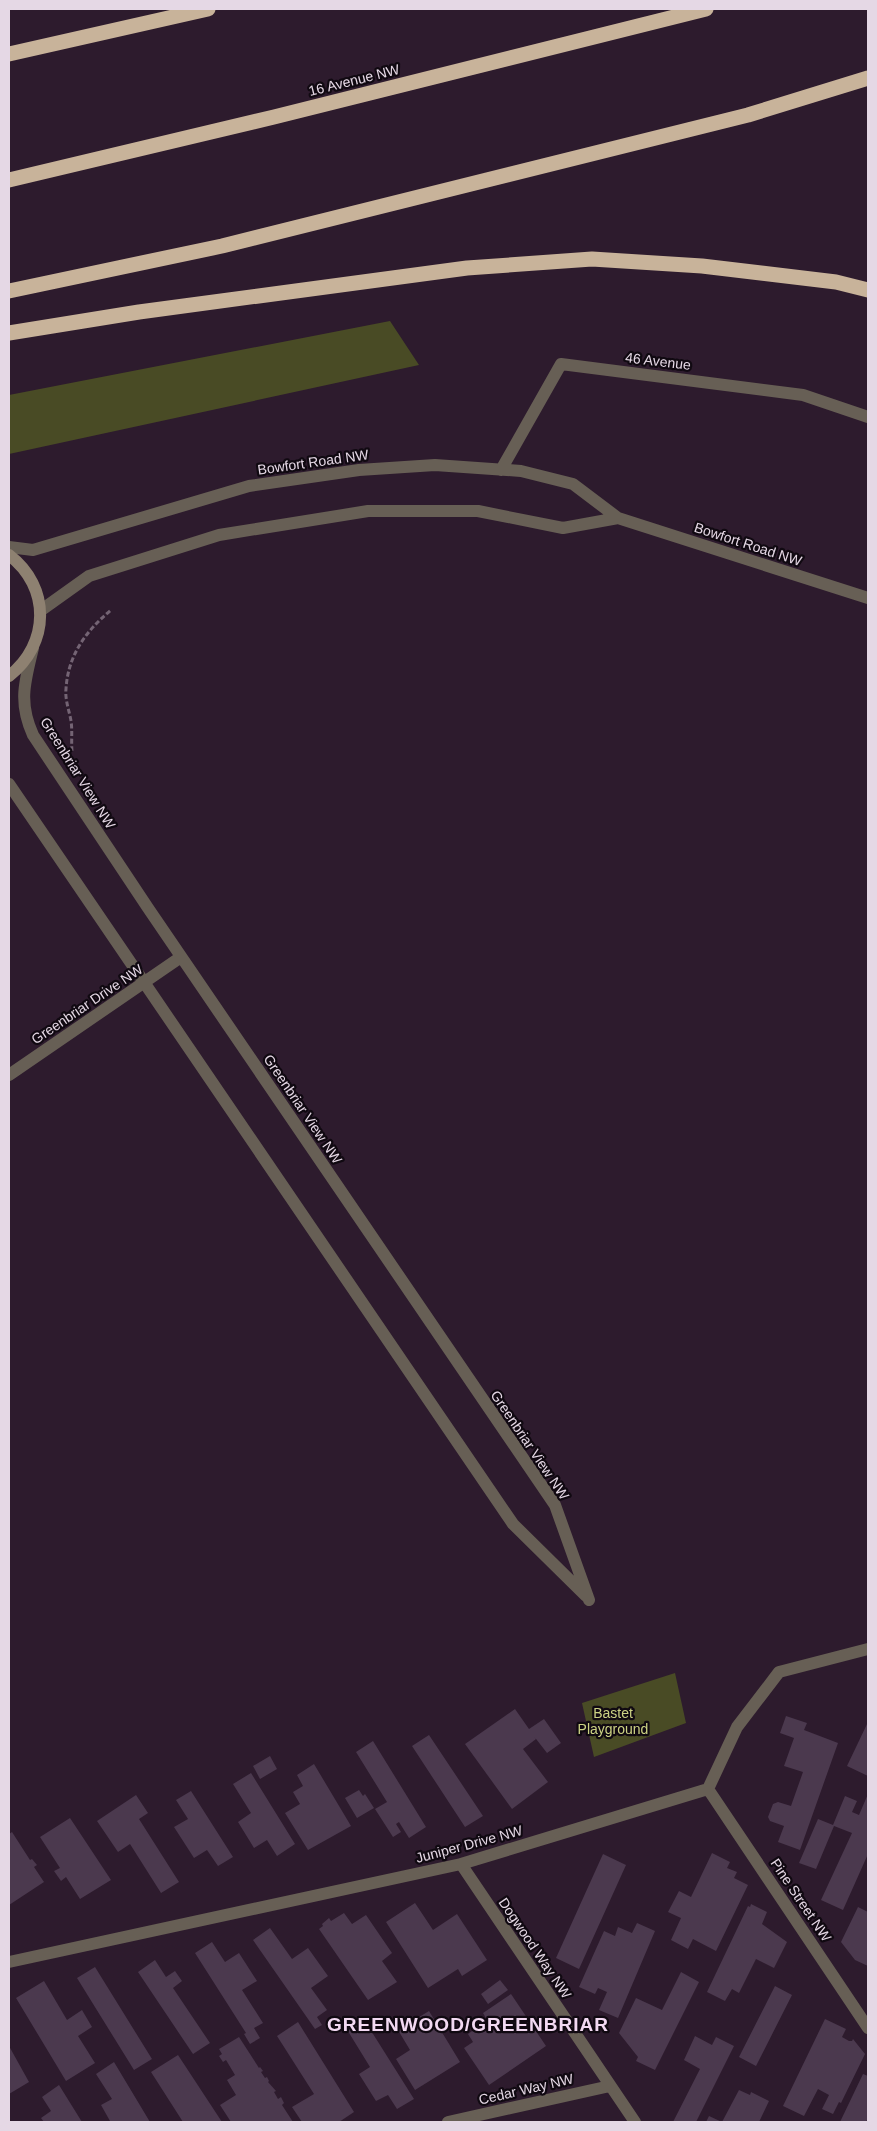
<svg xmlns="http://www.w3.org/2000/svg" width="877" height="2131" font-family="Arial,sans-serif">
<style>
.green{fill:#494b25}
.building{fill:#4b394e}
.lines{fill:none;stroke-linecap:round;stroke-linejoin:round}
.path{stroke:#746474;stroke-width:3;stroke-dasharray:5 2.5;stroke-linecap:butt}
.lane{stroke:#675f55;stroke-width:12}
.street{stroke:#675f55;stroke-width:12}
.secondary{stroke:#8e8171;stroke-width:12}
.highway{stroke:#c8b39a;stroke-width:15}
.labels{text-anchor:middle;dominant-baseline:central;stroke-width:4.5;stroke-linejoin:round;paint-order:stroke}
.street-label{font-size:14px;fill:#e5d8e5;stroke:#100911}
.park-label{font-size:14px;fill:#cdd384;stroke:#100911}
.district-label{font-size:19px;font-weight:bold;letter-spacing:1px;fill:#f2d9f2;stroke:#100911}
</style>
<rect width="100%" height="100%" fill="#2d1b2d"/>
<path class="green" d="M 390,321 L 419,365 L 9,454 L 9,395 Z
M 675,1673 L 686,1723 L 594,1757 L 582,1703 Z"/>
<path class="building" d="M 515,1709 L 529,1729 L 544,1719 L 561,1743 L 547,1753 L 533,1735 L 536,1739 L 523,1749 L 548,1782 L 512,1809 L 465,1744 Z
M 786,1716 L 807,1723 L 804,1730 L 838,1743 L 800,1850 L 778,1842 L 784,1826 L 770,1821 L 768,1817 L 773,1804 L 778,1802 L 791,1806 L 803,1772 L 784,1766 L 794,1738 L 780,1733 Z
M 868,1722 L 868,1776 L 847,1766 Z
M 429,1735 L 483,1816 L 465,1827 L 412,1746 Z
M 373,1741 L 426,1827 L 409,1838 L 399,1822 L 396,1824 L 401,1832 L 393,1837 L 375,1809 L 387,1802 L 356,1752 Z
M 270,1756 L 277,1769 L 260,1779 L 253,1766 Z
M 314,1764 L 351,1826 L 308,1850 L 285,1813 L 300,1804 L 293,1792 L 303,1786 L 297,1775 Z
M 251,1773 L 295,1844 L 277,1856 L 267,1840 L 254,1848 L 238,1822 L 251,1813 L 233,1784 Z
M 359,1790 L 363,1796 L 365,1794 L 374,1808 L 357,1818 L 345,1798 Z
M 191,1791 L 233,1857 L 218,1866 L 207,1850 L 194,1858 L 174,1827 L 188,1819 L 176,1800 Z
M 868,1794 L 868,1854 L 843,1910 L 821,1900 L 852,1833 L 834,1826 L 816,1869 L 799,1863 L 818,1819 L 833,1825 L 845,1796 L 857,1801 L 852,1812 L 859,1815 Z
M 136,1795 L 148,1813 L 139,1819 L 179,1882 L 161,1893 L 130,1844 L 118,1852 L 97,1821 Z
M 70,1818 L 111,1880 L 80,1899 L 66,1877 L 61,1881 L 54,1871 L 60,1868 L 40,1837 Z
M 12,1832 L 30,1860 L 32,1859 L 37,1865 L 34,1867 L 44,1882 L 9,1905 L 9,1834 Z
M 712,1853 L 730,1862 L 727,1868 L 737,1872 L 734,1878 L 748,1885 L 716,1951 L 693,1939 L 688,1949 L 671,1940 L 681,1918 L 668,1912 L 679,1891 L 691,1897 Z
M 603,1854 L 626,1865 L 579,1969 L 556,1958 Z
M 415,1903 L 433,1930 L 457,1914 L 487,1960 L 462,1976 L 458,1969 L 428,1988 L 386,1922 Z
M 751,1904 L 767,1912 L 762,1924 L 787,1942 L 774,1968 L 756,1959 L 739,1993 L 732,1989 L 725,2001 L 707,1992 L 748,1906 L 750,1907 Z
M 858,1907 L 868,1912 L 868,1966 L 855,1960 L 841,1942 Z
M 344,1913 L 352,1924 L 366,1915 L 392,1953 L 382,1961 L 397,1982 L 368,2000 L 319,1929 L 323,1926 L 322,1924 L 329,1918 L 331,1921 Z
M 637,1923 L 655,1931 L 618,2018 L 599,2010 L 607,1992 L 598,1988 L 595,1994 L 579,1987 L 604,1931 L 615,1936 L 618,1927 L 632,1933 Z
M 270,1928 L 292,1959 L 308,1948 L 328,1976 L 311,1988 L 327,2010 L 317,2017 L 322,2025 L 315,2029 L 253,1940 Z
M 212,1942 L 225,1962 L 239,1953 L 257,1981 L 242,1990 L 263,2023 L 254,2028 L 260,2038 L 250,2044 L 244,2034 L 246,2033 L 195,1953 Z
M 155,1960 L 166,1977 L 175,1971 L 182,1981 L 173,1988 L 210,2043 L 193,2054 L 138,1972 Z
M 95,1967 L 152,2059 L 134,2070 L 77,1978 Z
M 681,1972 L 699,1982 L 655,2070 L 636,2061 L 638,2057 L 619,2033 L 636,1998 L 662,2010 Z
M 500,1980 L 508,1990 L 488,2004 L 481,1994 Z
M 44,1981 L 67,2020 L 82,2010 L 92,2027 L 78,2036 L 95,2063 L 66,2081 L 16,1998 Z
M 775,1986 L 792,1995 L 756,2066 L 739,2057 Z
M 511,1994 L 546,2046 L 489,2085 L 464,2048 L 473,2042 L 468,2034 L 487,2020 L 483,2013 Z
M 429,2011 L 460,2062 L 415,2090 L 396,2059 L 410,2050 L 398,2030 Z
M 363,2018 L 414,2099 L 397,2109 L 388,2095 L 376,2101 L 359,2074 L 370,2067 L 346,2028 Z
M 825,2019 L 846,2029 L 842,2037 L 849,2041 L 852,2041 L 853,2039 L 865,2054 L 841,2103 L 839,2102 L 833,2114 L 822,2109 L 829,2095 L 818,2089 L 804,2116 L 783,2106 Z
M 298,2022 L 354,2112 L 339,2122 L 302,2122 L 292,2107 L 314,2094 L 277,2036 Z
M 695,2036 L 712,2045 L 716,2037 L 734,2046 L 696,2122 L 673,2122 L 700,2069 L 684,2060 Z
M 239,2037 L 259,2068 L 260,2067 L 263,2071 L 261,2072 L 265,2078 L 267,2077 L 269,2081 L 268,2082 L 276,2091 L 274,2092 L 278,2099 L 281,2097 L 284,2103 L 282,2105 L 293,2122 L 231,2122 L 220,2105 L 236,2095 L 227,2080 L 235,2075 L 226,2060 L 223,2062 L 219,2056 L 222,2054 L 219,2049 Z
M 9,2046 L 29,2082 L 9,2094 Z
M 178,2055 L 222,2122 L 183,2122 L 151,2072 Z
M 114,2062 L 150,2122 L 108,2122 L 110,2121 L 101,2105 L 112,2099 L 96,2074 Z
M 863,2074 L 868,2076 L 868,2118 L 866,2122 L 840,2122 Z
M 59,2085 L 82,2122 L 44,2122 L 41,2118 L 51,2111 L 42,2097 Z
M 739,2090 L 750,2095 L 751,2092 L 769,2101 L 759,2122 L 706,2122 L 709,2116 L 722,2122 Z"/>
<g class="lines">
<path class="path" d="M 72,751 C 71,740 73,727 70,716 C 68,707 65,698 66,689 C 68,655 86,631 111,610"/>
<path class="lane" d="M 708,1789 L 868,2028
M 461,1864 L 635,2122
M 9,1962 L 461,1864 L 708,1789 L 737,1727 L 779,1672 L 868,1649
M 448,2122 L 610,2086"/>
<path class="street" d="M 501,470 L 561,364 L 803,395 L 868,417
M 9,547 L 33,550 L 249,486 L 359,470 L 435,465 L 521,471 L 573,484 L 618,518 L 868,598
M 40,611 L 89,576 L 219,535 L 368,511 L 478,511 L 563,528 L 618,518
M 33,648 C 25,681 18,702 33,735 L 148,908 L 555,1505 L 589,1600
M 9,784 L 513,1524 L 586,1596
M 9,1075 L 181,957"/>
<path class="secondary" d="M 9,555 C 51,587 50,644 9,676"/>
<path class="highway" d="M 9,54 L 208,9
M 9,180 L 274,117 L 706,9
M 9,291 L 222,246 L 748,115 L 868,78
M 9,333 L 139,312 L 467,268 L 592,259 L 702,266 L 836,282 L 868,290"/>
</g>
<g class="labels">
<g class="street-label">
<text transform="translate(354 80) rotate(-14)">16 Avenue NW</text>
<text transform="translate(658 361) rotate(7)">46 Avenue</text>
<text transform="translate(313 462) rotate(-8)">Bowfort Road NW</text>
<text transform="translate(748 544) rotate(18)">Bowfort Road NW</text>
<text transform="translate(78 773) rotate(58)">Greenbriar View NW</text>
<text transform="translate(87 1004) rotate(-34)">Greenbriar Drive NW</text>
<text transform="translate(303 1109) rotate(56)">Greenbriar View NW</text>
<text transform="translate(530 1445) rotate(56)">Greenbriar View NW</text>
<text transform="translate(469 1844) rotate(-15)">Juniper Drive NW</text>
<text transform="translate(801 1900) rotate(56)">Pine Street NW</text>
<text transform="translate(535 1948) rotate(56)">Dogwood Way NW</text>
<text transform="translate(526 2089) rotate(-13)">Cedar Way NW</text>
</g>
<g class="park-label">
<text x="613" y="1713">Bastet<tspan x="613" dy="16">Playground</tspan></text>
</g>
<g class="district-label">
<text x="468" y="2024">GREENWOOD/GREENBRIAR</text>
</g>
</g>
<rect width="877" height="2131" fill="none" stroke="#e5d8e5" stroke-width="20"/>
</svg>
